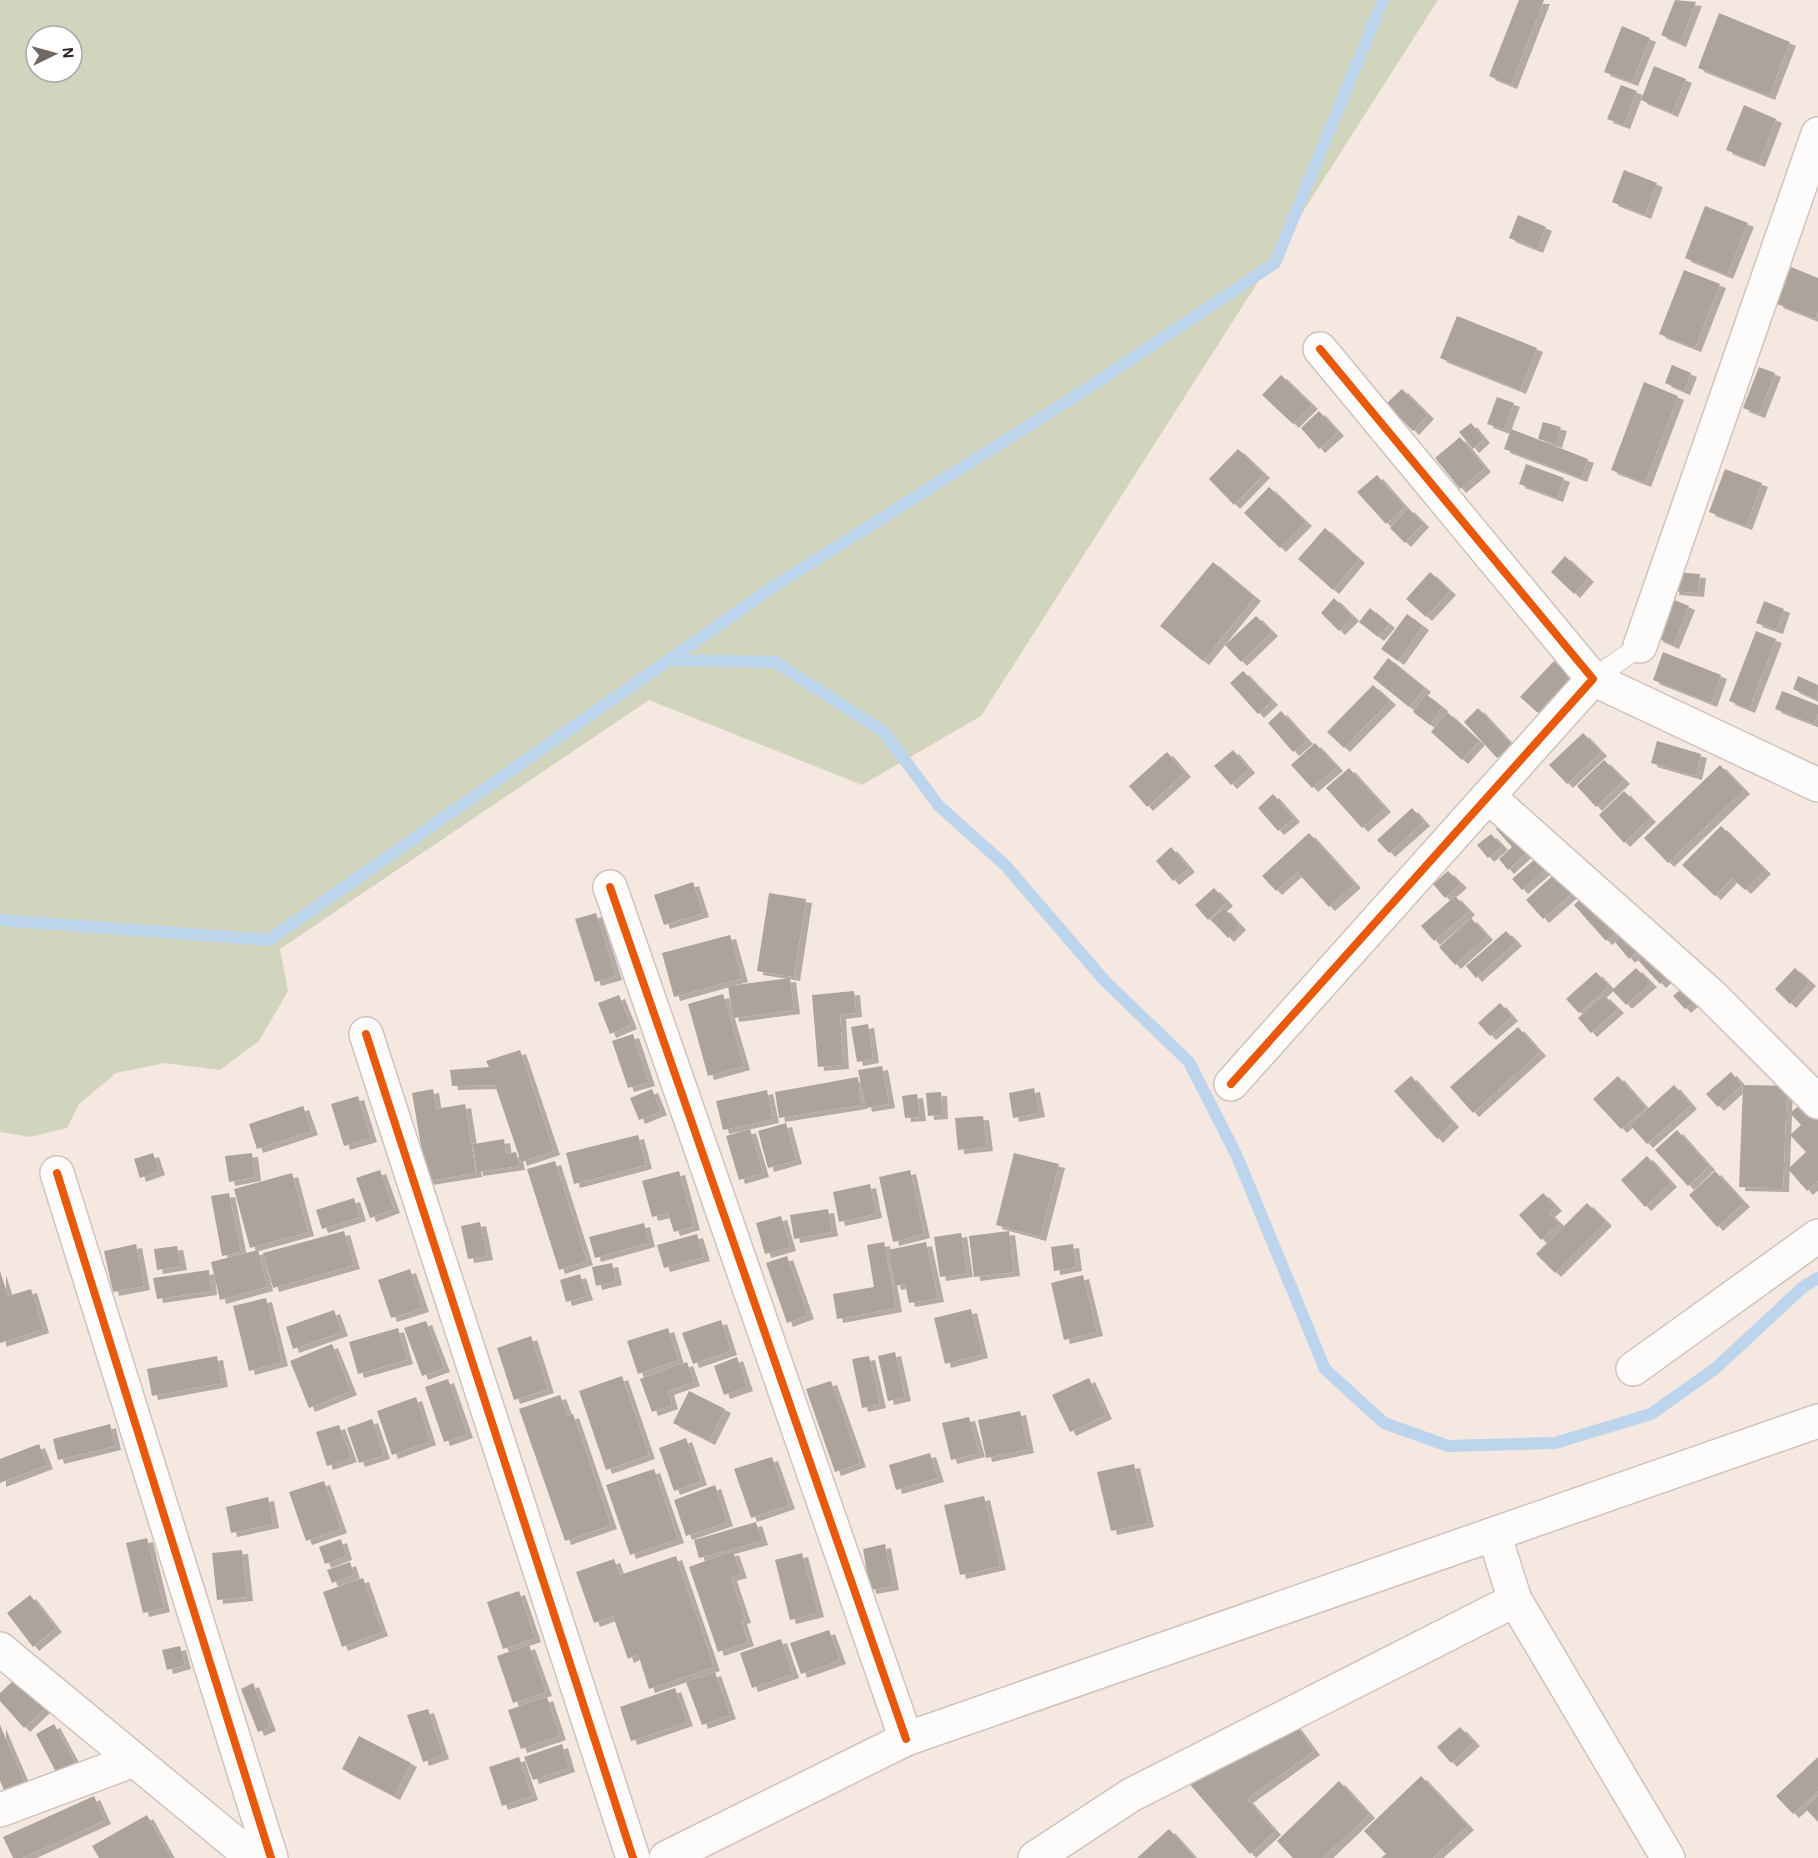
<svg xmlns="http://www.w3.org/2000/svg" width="1818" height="1858" font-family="'Alegreya Sans',sans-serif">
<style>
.green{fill:#d2d5bd;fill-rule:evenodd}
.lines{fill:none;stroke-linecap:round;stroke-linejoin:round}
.stream{stroke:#bcd4ec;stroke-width:12}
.building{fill:#ada39d;filter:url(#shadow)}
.service-casing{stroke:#cec3be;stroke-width:22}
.minor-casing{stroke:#cec3be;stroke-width:36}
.secondary-casing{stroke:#cec3be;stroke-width:36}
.service{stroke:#fefcfa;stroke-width:20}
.minor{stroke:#fefcfa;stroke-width:33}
.secondary{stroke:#fefcfa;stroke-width:33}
.cycleway-casing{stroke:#fff;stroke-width:11}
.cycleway{stroke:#e8590c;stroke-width:8}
</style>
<defs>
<filter id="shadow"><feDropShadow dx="6" dy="4" stdDeviation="0" flood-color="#0004"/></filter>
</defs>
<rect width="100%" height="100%" fill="#f5e8e1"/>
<path class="green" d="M 0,0 L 1438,0 L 981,716 L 862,785 L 649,700 L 280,949 L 288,991 L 259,1041 L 220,1070 L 165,1063 L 116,1073 L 79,1104 L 67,1128 L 30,1137 L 0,1132 ZM 36,36 L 72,36 L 72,72 L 36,72 Z"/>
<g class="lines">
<path class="stream" d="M 669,660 L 775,662 L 884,732 L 939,806 L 1005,865 L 1104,980 L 1189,1062 L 1236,1154 L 1325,1369 L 1384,1423 L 1448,1446 L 1555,1443 L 1651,1414 L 1716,1368 L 1803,1287 L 1818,1278
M 0,920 L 269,940 L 773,587 L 1085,390 L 1275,263 L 1383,0"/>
</g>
<path class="building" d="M 1519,0 L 1544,0 L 1511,85 L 1489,76 Z
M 1675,0 L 1696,2 L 1680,43 L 1661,35 Z
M 1719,13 L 1790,42 L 1769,96 L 1698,68 Z
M 1622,26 L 1650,38 L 1632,82 L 1604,72 Z
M 1654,66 L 1686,79 L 1672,113 L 1641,100 Z
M 1621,85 L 1637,91 L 1624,125 L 1607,119 Z
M 1744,105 L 1776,119 L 1759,163 L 1726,150 Z
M 1624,170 L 1657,183 L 1645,215 L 1612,202 Z
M 1705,206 L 1748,223 L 1727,275 L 1685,258 Z
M 1518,215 L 1546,227 L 1537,249 L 1509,238 Z
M 1791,267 L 1818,278 L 1818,311 L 1815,319 L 1777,304 Z
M 1684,270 L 1720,284 L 1695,348 L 1659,334 Z
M 1457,316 L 1537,348 L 1520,390 L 1440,358 Z
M 1672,365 L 1691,373 L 1684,391 L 1665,383 Z
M 1759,367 L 1775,373 L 1759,414 L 1743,408 Z
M 1281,375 L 1312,405 L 1293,424 L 1262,395 Z
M 1644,382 L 1678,396 L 1645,483 L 1611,470 Z
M 1402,389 L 1428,415 L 1413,431 L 1386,404 Z
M 1497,397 L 1514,403 L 1504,430 L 1487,424 Z
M 1319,411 L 1338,432 L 1319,449 L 1301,428 Z
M 1543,422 L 1561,427 L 1556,444 L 1538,439 Z
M 1471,423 L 1484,439 L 1473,449 L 1459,432 Z
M 1511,429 L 1588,459 L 1581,478 L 1504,449 Z
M 1460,437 L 1485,468 L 1460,489 L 1435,458 Z
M 1238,449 L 1264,474 L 1234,505 L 1209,479 Z
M 1526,464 L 1564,478 L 1557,498 L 1519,484 Z
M 1725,469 L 1762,483 L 1746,526 L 1709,512 Z
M 1377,475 L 1405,507 L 1386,524 L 1357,492 Z
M 1269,487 L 1306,522 L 1280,548 L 1244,513 Z
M 1408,508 L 1423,523 L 1405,543 L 1390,528 Z
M 1325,528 L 1359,559 L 1333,590 L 1298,559 Z
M 1565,556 L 1588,578 L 1574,594 L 1551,572 Z
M 1213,562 L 1255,597 L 1203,661 L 1160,626 Z
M 1430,572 L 1450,591 L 1426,617 L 1406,599 Z
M 1675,572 L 1700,574 L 1698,593 L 1673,591 Z
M 1334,598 L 1353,617 L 1339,631 L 1321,613 Z
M 1672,599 L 1689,606 L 1673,645 L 1657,638 Z
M 1764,601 L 1784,609 L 1777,630 L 1756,623 Z
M 1370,608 L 1389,624 L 1378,637 L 1359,622 Z
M 1407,614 L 1423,626 L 1398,661 L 1381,649 Z
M 1256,616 L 1272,632 L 1241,662 L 1225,645 Z
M 1756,631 L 1776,639 L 1749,709 L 1729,701 Z
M 1663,652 L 1721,675 L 1711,703 L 1653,680 Z
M 1388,658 L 1425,688 L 1409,707 L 1373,678 Z
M 1554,661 L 1571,677 L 1538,713 L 1520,697 Z
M 1243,671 L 1272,701 L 1258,714 L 1230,683 Z
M 1798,676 L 1818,685 L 1817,700 L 1793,689 Z
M 1373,685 L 1390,701 L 1344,748 L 1327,732 Z
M 1782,691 L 1818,705 L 1818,713 L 1814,724 L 1775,709 Z
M 1426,694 L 1442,707 L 1430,725 L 1413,712 Z
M 1478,708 L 1511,744 L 1497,758 L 1464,722 Z
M 1281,711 L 1307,740 L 1293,752 L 1268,723 Z
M 1447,712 L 1479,741 L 1462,760 L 1431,732 Z
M 1583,733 L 1601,752 L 1567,784 L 1549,765 Z
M 1657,741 L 1701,754 L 1696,776 L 1651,763 Z
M 1315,743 L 1337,767 L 1312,788 L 1291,765 Z
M 1233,750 L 1249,769 L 1231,785 L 1214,766 Z
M 1167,752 L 1185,773 L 1147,807 L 1129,786 Z
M 1604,760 L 1624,780 L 1596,807 L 1577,786 Z
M 1720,765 L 1744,790 L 1668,863 L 1644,838 Z
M 1349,768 L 1385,808 L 1362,828 L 1326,788 Z
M 1624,791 L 1650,818 L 1624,843 L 1599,815 Z
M 1273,794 L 1294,818 L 1278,831 L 1258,808 Z
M 1412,808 L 1424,822 L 1389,853 L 1377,840 Z
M 1510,818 L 1535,845 L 1508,870 L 1499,859 L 1512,847 L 1496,829 Z
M 1721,826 L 1765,870 L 1745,890 L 1732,878 L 1715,896 L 1682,865 Z
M 1309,833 L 1355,884 L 1329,907 L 1297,872 L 1276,891 L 1262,876 Z
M 1491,834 L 1502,846 L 1488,858 L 1477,845 Z
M 1171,847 L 1189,868 L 1173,881 L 1156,861 Z
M 1543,852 L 1553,863 L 1522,890 L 1512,879 Z
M 1560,869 L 1577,889 L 1543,919 L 1526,900 Z
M 1448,871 L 1461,884 L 1445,898 L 1433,884 Z
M 693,882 L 703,913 L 664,925 L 654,895 Z
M 1214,888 L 1227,902 L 1208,920 L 1195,905 Z
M 1591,889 L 1624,926 L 1606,941 L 1574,905 Z
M 769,893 L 806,899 L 794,977 L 757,971 Z
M 1455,896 L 1469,911 L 1434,941 L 1421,926 Z
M 1224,908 L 1240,926 L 1228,938 L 1211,920 Z
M 596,913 L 616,976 L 595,982 L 575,919 Z
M 1471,918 L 1487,936 L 1455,965 L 1439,947 Z
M 1632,928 L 1646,944 L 1629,959 L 1615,942 Z
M 1506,931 L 1516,942 L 1476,978 L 1466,966 Z
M 730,935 L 742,978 L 674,997 L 662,953 Z
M 1653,947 L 1674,971 L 1660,984 L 1638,960 Z
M 1636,968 L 1651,983 L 1626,1005 L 1612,990 Z
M 1795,968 L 1810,982 L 1790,1004 L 1775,989 Z
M 1596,972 L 1609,986 L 1579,1013 L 1566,999 Z
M 790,978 L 794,1010 L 733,1018 L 728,986 Z
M 1689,982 L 1701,995 L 1685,1009 L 1673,996 Z
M 854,991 L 856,1013 L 840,1015 L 843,1065 L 818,1067 L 812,995 Z
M 723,994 L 744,1066 L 708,1076 L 688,1004 Z
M 619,995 L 631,1025 L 610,1034 L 598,1003 Z
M 1604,995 L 1618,1009 L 1591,1033 L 1578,1018 Z
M 1500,1003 L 1512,1017 L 1490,1036 L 1478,1023 Z
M 868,1024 L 873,1059 L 857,1062 L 851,1027 Z
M 1518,1027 L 1540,1052 L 1473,1113 L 1450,1087 Z
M 633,1034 L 649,1082 L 628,1088 L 612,1041 Z
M 520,1050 L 554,1151 L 521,1162 L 495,1085 L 452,1086 L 450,1070 L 489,1067 L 486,1061 Z
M 882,1066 L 889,1104 L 866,1108 L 858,1070 Z
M 1731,1072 L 1742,1085 L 1718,1107 L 1706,1094 Z
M 1411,1076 L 1453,1123 L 1437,1139 L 1394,1091 Z
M 1618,1076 L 1646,1108 L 1621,1129 L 1593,1099 Z
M 858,1077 L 861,1105 L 779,1118 L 775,1092 Z
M 1674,1085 L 1691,1105 L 1647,1144 L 1630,1125 Z
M 1743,1085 L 1787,1086 L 1783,1188 L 1739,1187 Z
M 1034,1088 L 1039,1113 L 1013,1118 L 1009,1093 Z
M 433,1089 L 436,1109 L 465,1104 L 476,1173 L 427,1181 L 412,1093 Z
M 652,1089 L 661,1111 L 639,1120 L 630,1098 Z
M 767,1090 L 773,1119 L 723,1130 L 716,1101 Z
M 941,1092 L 942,1115 L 928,1116 L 926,1093 Z
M 917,1094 L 920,1117 L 905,1118 L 902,1096 Z
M 358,1096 L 371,1138 L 344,1146 L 331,1104 Z
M 1806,1100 L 1818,1114 L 1818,1181 L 1807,1191 L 1788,1169 L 1806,1152 L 1790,1135 L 1801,1125 L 1790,1113 Z
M 303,1106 L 312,1131 L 257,1149 L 249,1124 Z
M 983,1116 L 987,1147 L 958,1150 L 955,1118 Z
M 786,1123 L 796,1160 L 768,1168 L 758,1131 Z
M 750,1129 L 763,1173 L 739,1180 L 726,1136 Z
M 1677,1130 L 1709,1166 L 1688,1186 L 1655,1150 Z
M 638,1135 L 646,1165 L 574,1184 L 566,1153 Z
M 504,1139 L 506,1154 L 516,1152 L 519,1166 L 477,1172 L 473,1144 Z
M 153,1153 L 159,1171 L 140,1178 L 134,1159 Z
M 252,1153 L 255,1177 L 229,1182 L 225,1156 Z
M 1014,1153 L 1059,1164 L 1040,1237 L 996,1225 Z
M 1647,1156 L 1671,1183 L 1645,1207 L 1621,1180 Z
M 555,1161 L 587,1261 L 559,1270 L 527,1169 Z
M 380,1170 L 394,1209 L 370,1218 L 356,1178 Z
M 910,1170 L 924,1234 L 893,1242 L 879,1177 Z
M 679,1171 L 694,1226 L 674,1232 L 668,1213 L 652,1217 L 642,1181 Z
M 1715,1171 L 1744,1203 L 1717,1227 L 1689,1195 Z
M 292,1173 L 308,1232 L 250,1248 L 234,1189 Z
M 870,1184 L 876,1214 L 839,1222 L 833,1192 Z
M 229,1193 L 241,1252 L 222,1256 L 211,1196 Z
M 1543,1193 L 1556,1207 L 1549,1213 L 1559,1223 L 1541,1240 L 1519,1215 Z
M 354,1198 L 360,1217 L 322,1229 L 316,1210 Z
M 1587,1203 L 1606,1222 L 1555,1273 L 1536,1254 Z
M 828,1209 L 832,1232 L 794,1239 L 790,1215 Z
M 781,1216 L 790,1247 L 765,1254 L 756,1223 Z
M 480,1222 L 487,1256 L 468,1259 L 461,1226 Z
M 644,1223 L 649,1243 L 595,1258 L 589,1237 Z
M 344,1231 L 354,1265 L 273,1288 L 263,1253 Z
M 1009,1231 L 1014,1272 L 974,1277 L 969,1236 Z
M 961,1233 L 967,1273 L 940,1277 L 934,1237 Z
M 697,1234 L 704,1257 L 664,1268 L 657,1245 Z
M 884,1242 L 896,1308 L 837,1319 L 833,1294 L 874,1287 L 867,1245 Z
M 926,1242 L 938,1298 L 909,1303 L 905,1284 L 895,1286 L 888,1250 Z
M 136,1244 L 144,1286 L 113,1292 L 104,1251 Z
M 1073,1244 L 1076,1267 L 1054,1271 L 1051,1247 Z
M 177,1246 L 181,1266 L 157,1270 L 154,1249 Z
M 258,1250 L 267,1287 L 220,1300 L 211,1262 Z
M 787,1256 L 808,1315 L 787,1323 L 766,1263 Z
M 612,1263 L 616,1281 L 596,1286 L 592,1267 Z
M 410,1269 L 423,1308 L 391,1318 L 378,1280 Z
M 209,1270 L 211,1291 L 157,1299 L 153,1278 Z
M 0,1271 L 8,1296 L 31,1289 L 43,1329 L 0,1343 Z
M 580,1274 L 587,1296 L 566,1302 L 560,1280 Z
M 1083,1275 L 1097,1332 L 1064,1340 L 1051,1283 Z
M 266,1298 L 282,1362 L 249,1371 L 233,1306 Z
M 971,1309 L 982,1354 L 945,1364 L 934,1318 Z
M 334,1310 L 342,1332 L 293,1349 L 286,1327 Z
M 721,1320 L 731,1351 L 693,1364 L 682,1333 Z
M 426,1321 L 444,1368 L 422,1376 L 404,1328 Z
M 398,1328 L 407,1360 L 358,1374 L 349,1342 Z
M 668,1328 L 678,1360 L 638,1374 L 627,1341 Z
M 531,1336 L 548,1389 L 514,1400 L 497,1348 Z
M 332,1344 L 351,1391 L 309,1408 L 290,1361 Z
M 895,1352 L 905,1397 L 888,1401 L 878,1356 Z
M 217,1356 L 222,1383 L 152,1396 L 147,1369 Z
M 869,1356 L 880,1404 L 862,1408 L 852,1359 Z
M 737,1357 L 747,1387 L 724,1395 L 714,1366 Z
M 687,1362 L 694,1382 L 668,1391 L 672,1405 L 652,1412 L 640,1379 Z
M 622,1376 L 649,1455 L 606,1470 L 579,1391 Z
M 1089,1378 L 1106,1415 L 1070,1432 L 1052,1395 Z
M 448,1379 L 467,1434 L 444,1442 L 425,1387 Z
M 831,1381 L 860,1463 L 835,1472 L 806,1389 Z
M 689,1391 L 725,1409 L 709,1441 L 673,1423 Z
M 560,1395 L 568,1416 L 573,1414 L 611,1525 L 565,1541 L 519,1409 Z
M 416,1397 L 430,1441 L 392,1455 L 377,1411 Z
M 1020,1411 L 1028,1449 L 986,1458 L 978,1420 Z
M 969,1417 L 979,1453 L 951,1460 L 942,1423 Z
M 372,1419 L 384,1455 L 359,1463 L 347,1428 Z
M 110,1424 L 115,1446 L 58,1460 L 53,1439 Z
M 339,1425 L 351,1458 L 327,1466 L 316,1432 Z
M 686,1438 L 701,1481 L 674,1491 L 659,1448 Z
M 39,1444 L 47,1465 L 0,1483 L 0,1459 Z
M 930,1453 L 938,1478 L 896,1490 L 889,1465 Z
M 772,1457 L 789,1505 L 751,1518 L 734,1469 Z
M 1134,1464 L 1148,1523 L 1111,1531 L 1097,1472 Z
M 654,1469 L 678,1539 L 630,1555 L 606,1485 Z
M 324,1481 L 341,1529 L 306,1541 L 289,1492 Z
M 715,1485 L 727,1522 L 686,1536 L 674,1500 Z
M 984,1496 L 1000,1566 L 960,1575 L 944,1505 Z
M 268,1497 L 273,1524 L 231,1533 L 226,1507 Z
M 756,1522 L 762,1541 L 699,1558 L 694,1540 Z
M 147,1538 L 164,1608 L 143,1613 L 126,1543 Z
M 341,1539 L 346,1556 L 325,1564 L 319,1547 Z
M 885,1544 L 893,1586 L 870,1590 L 863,1549 Z
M 242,1550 L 247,1597 L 217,1600 L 212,1553 Z
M 733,1551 L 741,1574 L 731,1577 L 745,1619 L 741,1620 L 748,1642 L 718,1652 L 689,1567 Z
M 802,1553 L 818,1613 L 790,1620 L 775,1560 Z
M 676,1556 L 714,1667 L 649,1689 L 638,1654 L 628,1659 L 613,1616 L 594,1623 L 576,1572 L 614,1559 L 620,1575 Z
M 350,1562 L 354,1575 L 332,1583 L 327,1570 Z
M 363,1578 L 382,1632 L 342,1647 L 323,1592 Z
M 519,1591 L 535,1638 L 503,1649 L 487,1602 Z
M 30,1595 L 56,1628 L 33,1647 L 7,1613 Z
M 829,1630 L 840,1660 L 801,1674 L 790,1643 Z
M 781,1639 L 793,1674 L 752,1688 L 740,1653 Z
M 529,1645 L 546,1692 L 513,1703 L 497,1656 Z
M 180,1646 L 185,1665 L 167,1670 L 162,1650 Z
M 715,1672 L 730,1715 L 702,1725 L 686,1682 Z
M 16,1678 L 44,1709 L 24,1728 L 0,1701 L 0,1693 Z
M 253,1683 L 270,1727 L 258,1732 L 241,1689 Z
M 675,1688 L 687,1722 L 631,1741 L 620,1707 Z
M 547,1697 L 560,1736 L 521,1749 L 508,1710 Z
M 428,1709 L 443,1755 L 423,1762 L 407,1715 Z
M 1289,1717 L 1314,1751 L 1247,1799 L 1275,1831 L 1250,1854 L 1186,1780 Z
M 54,1724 L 75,1762 L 56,1772 L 36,1734 Z
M 0,1725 L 27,1788 L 7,1797 L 0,1781 Z
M 1460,1727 L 1474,1742 L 1451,1763 L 1437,1747 Z
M 359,1736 L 411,1763 L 394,1796 L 342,1769 Z
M 562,1744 L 569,1768 L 533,1780 L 524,1757 Z
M 519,1757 L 532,1796 L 502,1806 L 489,1767 Z
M 1818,1757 L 1818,1791 L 1793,1814 L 1776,1796 Z
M 1421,1776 L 1468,1826 L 1433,1858 L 1381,1858 L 1386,1854 L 1364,1831 Z
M 1339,1781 L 1369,1814 L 1323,1858 L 1293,1858 L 1277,1841 Z
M 94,1796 L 105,1820 L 22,1858 L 13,1858 L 3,1837 Z
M 1818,1796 L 1818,1822 L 1805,1808 Z
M 147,1815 L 171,1858 L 99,1858 L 92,1846 Z
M 1169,1829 L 1195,1858 L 1137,1858 Z"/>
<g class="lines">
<g class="service-casing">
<path id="service" d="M 1593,679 L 1640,646"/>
</g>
<g class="minor-casing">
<path id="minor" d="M 1640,646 L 1818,134
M 1593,679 L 1818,785
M 1488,796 L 1711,995 L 1818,1102
M 610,887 L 906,1739
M 366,1034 L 633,1858
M 1231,1084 L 1593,679 L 1320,349
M 57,1173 L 271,1858
M 1633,1369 L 1818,1236
M 1494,1534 L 1515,1600 L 1668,1858
M 0,1649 L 253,1858
M 0,1810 L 134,1760
M 1035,1858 L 1131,1795 L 1515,1600"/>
</g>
<g class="secondary-casing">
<path id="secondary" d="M 666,1858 L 906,1739 L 1818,1421"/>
</g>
<use href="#service" class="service"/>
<use href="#minor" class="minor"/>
<use href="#secondary" class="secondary"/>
<g class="cycleway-casing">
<path id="cycleway" d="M 610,887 L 906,1739
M 366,1034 L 633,1858
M 1231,1084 L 1593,679 L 1320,349
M 57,1173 L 271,1858"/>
</g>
<use href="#cycleway" class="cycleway"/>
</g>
<g transform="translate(54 54) rotate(85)"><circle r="28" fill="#ffffff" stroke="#aba7a5" stroke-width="1.5"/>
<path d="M0-4.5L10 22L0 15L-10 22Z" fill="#726862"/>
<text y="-9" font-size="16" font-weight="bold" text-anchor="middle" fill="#2c231e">N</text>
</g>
</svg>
